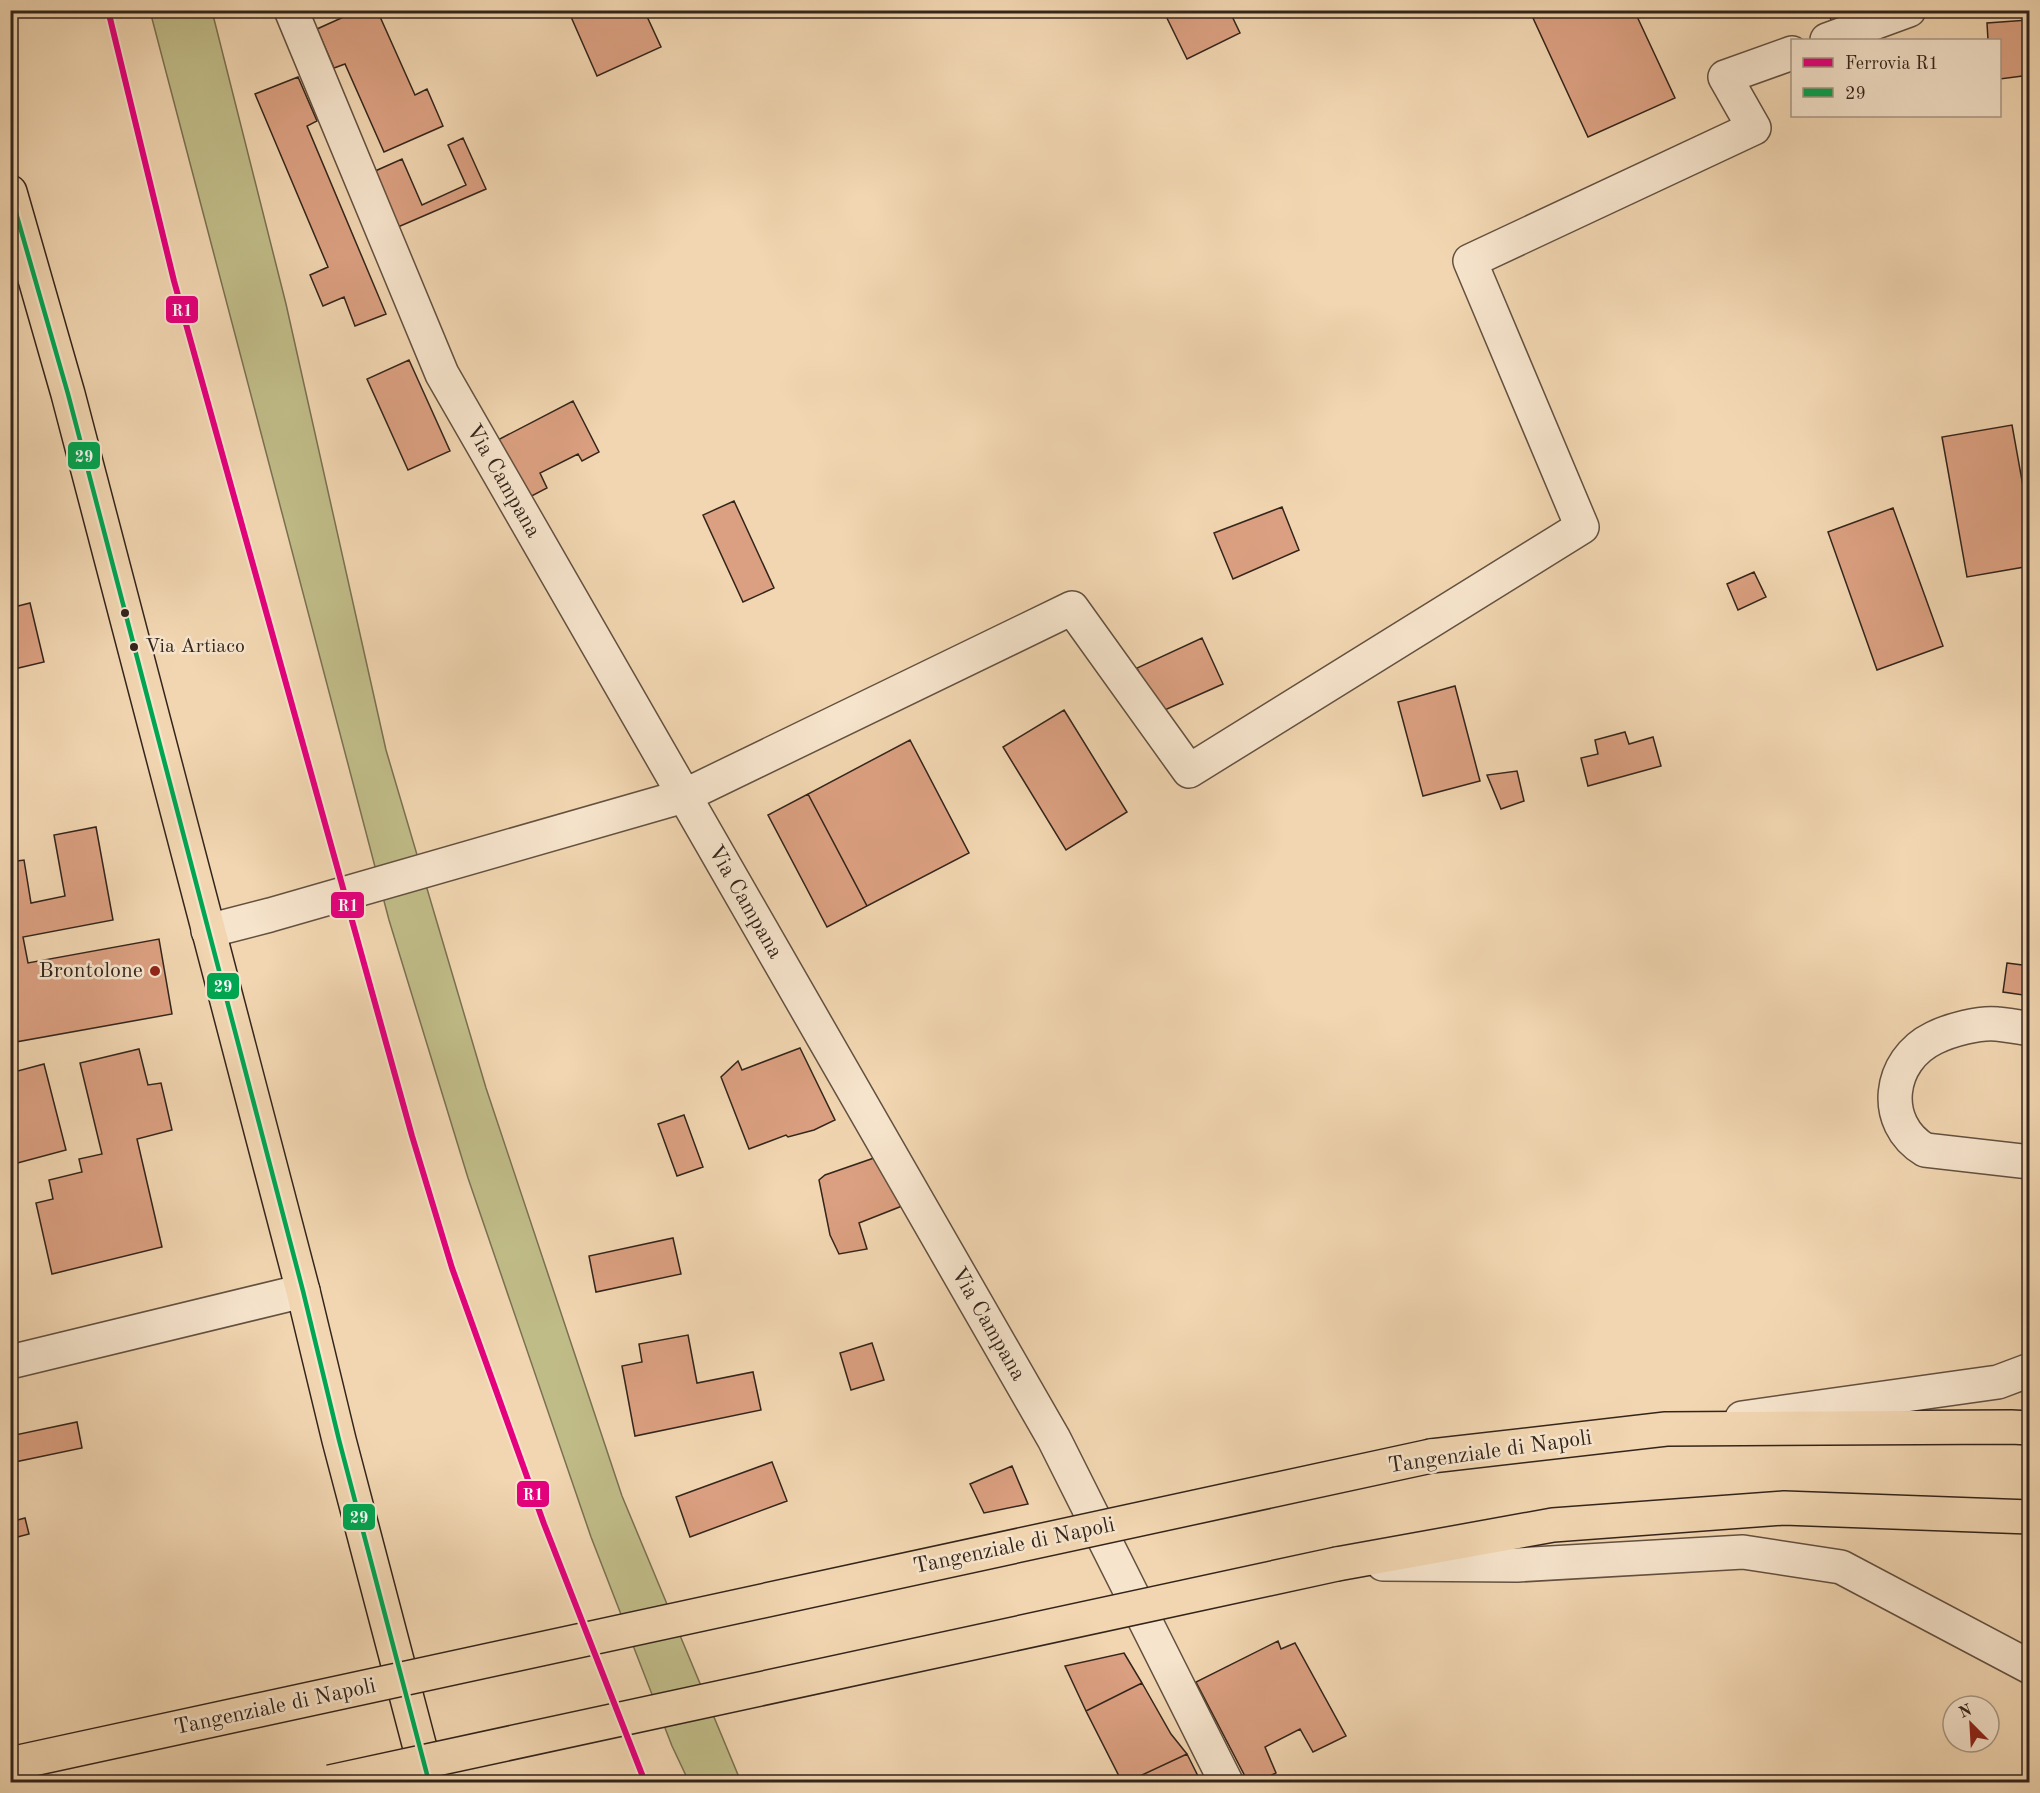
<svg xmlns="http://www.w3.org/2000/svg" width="2040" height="1793" font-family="'Old Standard TT',serif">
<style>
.green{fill:#c0bc88;stroke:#7a7052;stroke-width:1.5}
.building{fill:#dba081;stroke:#34251b;stroke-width:1.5}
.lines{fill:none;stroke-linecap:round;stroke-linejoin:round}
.minor-casing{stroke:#635140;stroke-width:36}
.major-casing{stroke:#34251b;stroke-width:36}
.highway-casing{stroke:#34251b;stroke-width:36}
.minor{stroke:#f6e4cc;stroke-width:33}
.major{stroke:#f1d6b1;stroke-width:33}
.highway{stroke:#f1d6b1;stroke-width:33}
.highway-bridge-casing{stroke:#34251b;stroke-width:36;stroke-linecap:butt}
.highway-bridge{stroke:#f1d6b1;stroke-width:33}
.bus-1-casing{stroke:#f6e4cc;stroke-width:9}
.bus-1{stroke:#00a651;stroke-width:4.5}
.rail-1-casing{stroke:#f6e4cc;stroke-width:10}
.rail-1{stroke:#e5007d;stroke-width:6}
.bus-dot{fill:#34251b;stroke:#f6e4cc;stroke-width:2}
.poi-dot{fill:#8f2418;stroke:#f6e4cc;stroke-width:2}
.labels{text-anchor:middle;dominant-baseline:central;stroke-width:5;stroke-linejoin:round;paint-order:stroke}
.bus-label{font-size:20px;fill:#34251b;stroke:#f6e4cc;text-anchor:start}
.street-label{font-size:22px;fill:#34251b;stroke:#f6e4cc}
.poi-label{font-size:22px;fill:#34251b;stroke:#f6e4cc;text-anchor:end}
.line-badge{stroke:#f6e4cc;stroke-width:2}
.badge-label{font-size:16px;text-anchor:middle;font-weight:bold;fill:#fff}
</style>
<rect width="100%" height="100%" fill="#f1d6b1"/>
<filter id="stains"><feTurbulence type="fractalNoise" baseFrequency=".00333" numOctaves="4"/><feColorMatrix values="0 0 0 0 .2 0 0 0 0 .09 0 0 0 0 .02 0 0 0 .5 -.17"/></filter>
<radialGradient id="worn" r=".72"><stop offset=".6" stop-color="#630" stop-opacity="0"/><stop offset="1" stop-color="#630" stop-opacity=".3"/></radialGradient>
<path class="green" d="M 150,11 L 212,11 L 286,304 L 386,750 L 486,1088 L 622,1496 L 741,1782 L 689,1782 L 672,1746 L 591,1537 L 468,1178 L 389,920 Z"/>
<path class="building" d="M 359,10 L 377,10 L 415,95 L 427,89 L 443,126 L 384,152 L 345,64 L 334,68 L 317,29 Z
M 568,10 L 644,10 L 661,47 L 597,76 Z
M 1163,10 L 1229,10 L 1240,33 L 1187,59 Z
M 1634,10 L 1675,98 L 1588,137 L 1533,18 L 1547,10 Z
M 1827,10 L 1870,10 L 1833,25 Z
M 2028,20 L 2030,75 L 2000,79 L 2000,40 L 1988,40 L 1987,23 Z
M 298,77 L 317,121 L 307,126 L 386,314 L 355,326 L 344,297 L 323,306 L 310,275 L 328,267 L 255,94 Z
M 463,138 L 486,189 L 398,227 L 373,172 L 402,159 L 422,205 L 466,185 L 448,145 Z
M 409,360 L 450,451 L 408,470 L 367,379 Z
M 573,401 L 599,452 L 582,461 L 578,454 L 540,473 L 547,488 L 524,500 L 494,442 Z
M 2012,425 L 2030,525 L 2030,566 L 1967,577 L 1942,437 Z
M 734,501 L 774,588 L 743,602 L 703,515 Z
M 1282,507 L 1299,550 L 1233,579 L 1214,533 Z
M 1893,508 L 1943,646 L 1877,670 L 1828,532 Z
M 1754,572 L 1766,597 L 1738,610 L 1727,584 Z
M 30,603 L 44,662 L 10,670 L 10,608 Z
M 1202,638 L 1223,684 L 1158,713 L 1137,668 Z
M 1455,686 L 1480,781 L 1423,796 L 1398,702 Z
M 1064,710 L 1127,812 L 1066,850 L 1003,747 Z
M 1625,732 L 1629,744 L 1653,737 L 1661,766 L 1588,786 L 1581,758 L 1598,754 L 1595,740 Z
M 910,740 L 969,853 L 867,906 L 808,794 Z
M 1517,771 L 1524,801 L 1501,809 L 1487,775 Z
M 808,794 L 867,906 L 827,927 L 768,815 Z
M 96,827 L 113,920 L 23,937 L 28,963 L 159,939 L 172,1014 L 10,1043 L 10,862 L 24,860 L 31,903 L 65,896 L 54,835 Z
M 2007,963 L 2030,966 L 2030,996 L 2003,992 Z
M 800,1048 L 835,1120 L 814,1130 L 788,1137 L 786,1135 L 749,1149 L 721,1077 L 738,1061 L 742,1070 Z
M 139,1049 L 148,1085 L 161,1083 L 172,1130 L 137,1139 L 162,1247 L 52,1274 L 36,1203 L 53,1199 L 49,1180 L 82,1172 L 79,1159 L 102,1154 L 80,1063 Z
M 44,1064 L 66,1150 L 10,1165 L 10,1073 Z
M 684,1115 L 703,1167 L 677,1176 L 658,1124 Z
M 874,1158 L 902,1206 L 859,1223 L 867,1249 L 839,1254 L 830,1235 L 819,1180 L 825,1175 Z
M 673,1238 L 681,1274 L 596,1292 L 589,1256 Z
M 688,1335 L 697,1383 L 753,1372 L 761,1410 L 635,1436 L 622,1366 L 642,1362 L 639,1344 Z
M 872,1343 L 884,1380 L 851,1390 L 840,1353 Z
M 77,1422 L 82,1448 L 10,1463 L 10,1436 Z
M 772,1462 L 787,1501 L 690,1537 L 676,1497 Z
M 1012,1466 L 1028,1504 L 984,1513 L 970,1484 Z
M 25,1518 L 29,1534 L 10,1539 L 10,1522 Z
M 1278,1641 L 1281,1649 L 1295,1643 L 1346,1736 L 1313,1752 L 1300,1729 L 1265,1747 L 1276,1773 L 1257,1782 L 1248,1782 L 1196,1682 Z
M 1124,1653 L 1142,1683 L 1086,1711 L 1065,1666 Z
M 1142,1683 L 1171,1734 L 1187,1754 L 1127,1782 L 1122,1782 L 1086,1711 Z
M 1187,1754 L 1201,1782 L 1127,1782 Z"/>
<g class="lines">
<g class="minor-casing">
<path id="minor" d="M 291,10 L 442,374 L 1054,1439 L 1226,1782
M 1827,40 L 1909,10
M 208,931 L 270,915 L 684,796 L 1072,608 L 1189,771 L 1582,527 L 1470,261 L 1754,128 L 1725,77 L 1792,53
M 2030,1029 C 2019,1027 2008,1025 1997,1024 C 1980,1022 1950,1030 1934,1038 C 1888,1060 1880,1123 1925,1150 L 2030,1162
M 10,1362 L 303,1291
M 1742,1418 L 1998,1382 L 2030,1370
M 1383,1564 L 1517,1565 L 1743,1552 L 1841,1567 L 2030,1667"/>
</g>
<g class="major-casing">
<path id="major" d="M 10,192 L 68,394 L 303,1291 L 339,1440 L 429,1782"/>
</g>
<g class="highway-casing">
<path id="highway" d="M 1431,1456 L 1666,1429 L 2011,1427 L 2030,1428
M 1337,1564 L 1553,1525 L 1784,1508 L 2030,1517"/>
</g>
<use href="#minor" class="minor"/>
<use href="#major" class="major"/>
<use href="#highway" class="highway"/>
<g class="highway-bridge-casing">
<path id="highway-bridge" d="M 10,1764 L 1431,1456
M 330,1782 L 1337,1564"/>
</g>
<use href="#highway-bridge" class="highway-bridge"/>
<g class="bus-1-casing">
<path id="bus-1" d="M 10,192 L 68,394 L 303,1291 L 339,1440 L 429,1782"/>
</g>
<use href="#bus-1" class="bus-1"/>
<g class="rail-1-casing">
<path id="rail-1" d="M 108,10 L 174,281 L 412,1136 L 452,1268 L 544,1524 L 645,1782"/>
</g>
<use href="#rail-1" class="rail-1"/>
</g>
<g class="bus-dot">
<circle cx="125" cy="613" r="5"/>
<circle cx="134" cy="647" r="5"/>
</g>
<circle class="poi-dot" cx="155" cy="971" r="6"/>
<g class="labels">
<g class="bus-label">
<text x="145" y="647">Via Artiaco</text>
</g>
<g class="street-label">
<text transform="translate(503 481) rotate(60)">Via Campana</text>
<text transform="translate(745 902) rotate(60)">Via Campana</text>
<text transform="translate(988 1324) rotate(60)">Via Campana</text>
<text transform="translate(1490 1452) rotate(-8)">Tangenziale di Napoli</text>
<text transform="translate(1014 1546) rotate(-12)">Tangenziale di Napoli</text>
<text transform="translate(275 1707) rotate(-12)">Tangenziale di Napoli</text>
</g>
<g class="poi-label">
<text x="143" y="971">Brontolone</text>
</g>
</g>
<g class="line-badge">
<rect x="165" y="295" width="34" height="29" rx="6" fill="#e5007d"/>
<rect x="67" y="441" width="34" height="29" rx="6" fill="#00a651"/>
<rect x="330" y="891" width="35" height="28" rx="6" fill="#e5007d"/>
<rect x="206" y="972" width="34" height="28" rx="6" fill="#00a651"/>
<rect x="516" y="1480" width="34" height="28" rx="6" fill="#e5007d"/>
<rect x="342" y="1503" width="34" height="28" rx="6" fill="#00a651"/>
</g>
<g class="badge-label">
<text x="182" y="316">R1</text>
<text x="84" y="462">29</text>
<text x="348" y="911">R1</text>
<text x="223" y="992">29</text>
<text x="533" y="1500">R1</text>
<text x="359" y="1523">29</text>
</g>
<rect width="2040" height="1793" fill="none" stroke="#f1d6b1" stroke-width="36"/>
<rect x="12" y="12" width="2016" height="1769" fill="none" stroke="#34251b" stroke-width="3"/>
<rect x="18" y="18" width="2004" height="1757" fill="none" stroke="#34251b" stroke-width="1.5"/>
<rect x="1791" y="39" width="210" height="78" fill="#f6e4cc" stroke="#a89885" stroke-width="1.5"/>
<rect x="1803" y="58" width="30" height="9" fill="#e5007d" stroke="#a89885" stroke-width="1.5"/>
<text x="1845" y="69" font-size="18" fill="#34251b">Ferrovia R1</text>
<rect x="1803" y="88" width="30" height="9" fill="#00a651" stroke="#a89885" stroke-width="1.5"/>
<text x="1845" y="99" font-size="18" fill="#34251b">29</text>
<g transform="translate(1971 1724) rotate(336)"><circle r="28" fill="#f6e4cc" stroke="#a89885" stroke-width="1.5"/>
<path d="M0-4.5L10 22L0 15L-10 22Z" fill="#8f2418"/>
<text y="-9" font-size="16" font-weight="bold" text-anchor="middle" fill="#34251b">N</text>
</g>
<rect width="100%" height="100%" filter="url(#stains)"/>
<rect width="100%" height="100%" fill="url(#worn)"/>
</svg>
